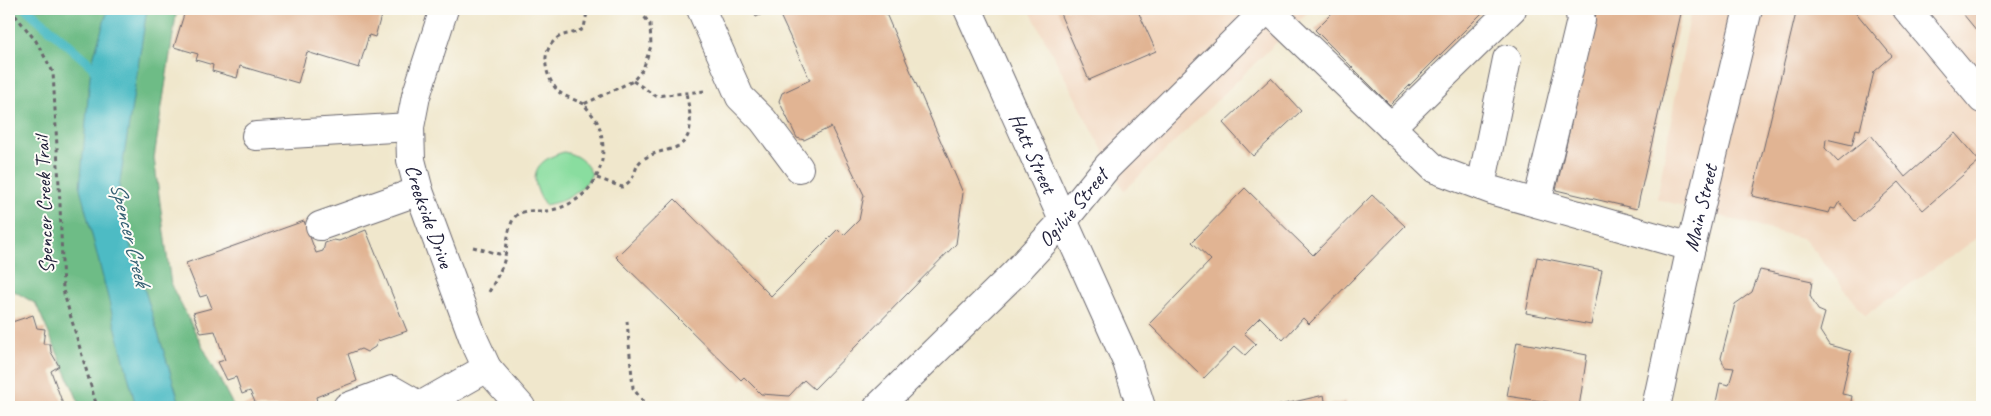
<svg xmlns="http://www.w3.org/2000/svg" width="1991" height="416" font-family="Caveat,sans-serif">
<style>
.built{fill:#f1d5bd}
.green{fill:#89dd9f;stroke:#56806d}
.forest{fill:#6ebc86;stroke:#486f60}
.water{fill:#4dbbc4;stroke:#386e80}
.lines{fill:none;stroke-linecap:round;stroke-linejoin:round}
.stream{stroke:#4dbbc4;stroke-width:10}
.building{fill:#e1b493}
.minor-casing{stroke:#6a676e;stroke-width:30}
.major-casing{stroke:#6a676e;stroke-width:30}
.path{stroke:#6a676e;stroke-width:3;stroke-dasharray:4 4;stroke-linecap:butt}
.minor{stroke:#fff;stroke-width:28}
.major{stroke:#fff;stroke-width:28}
.labels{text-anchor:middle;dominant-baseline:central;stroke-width:4;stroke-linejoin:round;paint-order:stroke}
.street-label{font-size:21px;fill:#22223b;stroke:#fdfcf7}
.water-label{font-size:22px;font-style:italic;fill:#335f72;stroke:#fdfcf7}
</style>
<rect width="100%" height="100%" fill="#fdfcf7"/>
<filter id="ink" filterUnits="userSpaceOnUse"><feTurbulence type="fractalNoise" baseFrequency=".02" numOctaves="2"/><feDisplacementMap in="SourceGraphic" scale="10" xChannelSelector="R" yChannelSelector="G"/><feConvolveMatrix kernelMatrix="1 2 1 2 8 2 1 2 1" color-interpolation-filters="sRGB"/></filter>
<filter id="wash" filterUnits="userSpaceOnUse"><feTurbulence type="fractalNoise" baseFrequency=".0096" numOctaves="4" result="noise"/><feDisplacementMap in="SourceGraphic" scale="20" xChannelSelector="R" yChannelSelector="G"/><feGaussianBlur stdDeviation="1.12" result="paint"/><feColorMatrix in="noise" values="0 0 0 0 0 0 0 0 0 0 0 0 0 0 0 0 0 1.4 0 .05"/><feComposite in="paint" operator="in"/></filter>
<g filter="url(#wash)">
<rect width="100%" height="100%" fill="#f0e7cc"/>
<path class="built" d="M 1029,9 L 1311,9 L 1124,191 Z
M 1691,9 L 1982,9 L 1982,235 L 1865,315 L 1805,239 L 1657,199 Z"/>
<path class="green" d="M 564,152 C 578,155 585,161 592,174 C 581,193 567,201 545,205 C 528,178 532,161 564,152 Z"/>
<path class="forest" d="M 9,9 L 177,9 L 154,158 L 171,285 L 234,407 L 81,407 L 36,304 L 9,288 Z"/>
<path class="water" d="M 108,9 L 147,9 L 117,201 L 181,407 L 136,407 L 80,188 L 91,65 Z"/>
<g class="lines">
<path class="stream" d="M 27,9 L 91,65 L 99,75"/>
</g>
<g id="blocks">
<path class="building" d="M 194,9 L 383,9 L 375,37 L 369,35 L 359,68 L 307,52 L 298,83 L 240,66 L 237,78 L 212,71 L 213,65 L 196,60 L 198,54 L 174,47 L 185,11 L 193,13 Z
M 752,9 L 773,9 L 756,17 Z
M 777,9 L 884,9 L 963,193 L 956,244 L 814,389 L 804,380 L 789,396 L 761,394 L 744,377 L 741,380 L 616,257 L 675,199 L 771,296 L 838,229 L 844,235 L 859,220 L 864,195 L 831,127 L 804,140 L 797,138 L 779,101 L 782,93 L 810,80 Z
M 1058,9 L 1137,9 L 1156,51 L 1089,80 Z
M 1336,9 L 1486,9 L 1390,105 L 1315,30 Z
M 1597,9 L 1682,9 L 1637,209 L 1556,190 Z
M 1797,9 L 1853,9 L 1892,56 L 1874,72 L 1860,130 L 1856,129 L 1852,145 L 1826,139 L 1825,148 L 1838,162 L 1871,135 L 1905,177 L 1955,133 L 1979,161 L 1923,210 L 1899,182 L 1855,221 L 1839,202 L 1835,209 L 1831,208 L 1829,213 L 1752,196 Z
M 1959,9 L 1982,9 L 1982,37 Z
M 1271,78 L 1301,111 L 1253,156 L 1223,123 Z
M 1245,188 L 1313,255 L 1372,195 L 1405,226 L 1309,324 L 1303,318 L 1283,340 L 1260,317 L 1244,333 L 1256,344 L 1245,355 L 1235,346 L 1204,378 L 1149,324 L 1211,260 L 1192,242 Z
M 304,221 L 316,253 L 323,251 L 325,243 L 334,240 L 339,241 L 366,230 L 407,331 L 378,341 L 375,347 L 367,352 L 361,349 L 348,354 L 357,381 L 316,397 L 317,402 L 300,407 L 240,407 L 255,402 L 250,391 L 242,394 L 236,377 L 227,380 L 218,362 L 225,360 L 215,331 L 201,333 L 193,313 L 212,308 L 207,295 L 200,297 L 186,263 Z
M 1537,257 L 1602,270 L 1591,325 L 1526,313 Z
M 1760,270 L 1812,281 L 1810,296 L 1818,310 L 1825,313 L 1820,331 L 1829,345 L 1851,351 L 1842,394 L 1852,396 L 1850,407 L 1715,407 L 1720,383 L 1729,385 L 1734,368 L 1725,367 L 1721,358 L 1735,304 L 1752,292 Z
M 33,315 L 37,328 L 45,329 L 43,344 L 50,344 L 51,352 L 59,366 L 51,371 L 64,407 L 9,407 L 9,323 Z
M 1517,342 L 1587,355 L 1579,407 L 1507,396 Z
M 1324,395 L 1326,406 L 1346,401 L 1347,407 L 1272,407 Z"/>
</g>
</g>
<g filter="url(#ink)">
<use href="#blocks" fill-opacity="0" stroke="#6a676e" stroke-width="1"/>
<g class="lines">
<g class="minor-casing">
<g id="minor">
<path id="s1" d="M 444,9 L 416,96 L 410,127 L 411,160 L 419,191 L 474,340 L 487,368 L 521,407"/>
<path d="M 701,9 L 740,97 L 763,120 L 799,168"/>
<path id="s2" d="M 968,9 L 1127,362 L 1141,407"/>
<path d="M 1268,9 L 1435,169 L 1494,191 L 1691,247"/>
<path d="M 1391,127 L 1512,9"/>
<path d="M 256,136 L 410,127"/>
<path d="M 1481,186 L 1507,59"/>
<path d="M 1537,203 L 1581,20 L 1579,9"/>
<path d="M 320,226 L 419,191"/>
<path d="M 347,407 L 392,390 L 420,406 L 487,368"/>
</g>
</g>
<g class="major-casing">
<g id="major">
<path d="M 1907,9 L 1982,99"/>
<path id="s3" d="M 878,407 L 1015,273 L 1064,220 L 1108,166 L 1267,9"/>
<path id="s4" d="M 1656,407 L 1691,247 L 1748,9"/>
</g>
</g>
<path class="path" d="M 10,9 L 36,41 L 53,72 L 60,204 L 63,290 L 97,407
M 584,9 L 587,12 L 598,13 L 604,9
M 633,81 L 656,96 L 704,91
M 584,104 C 576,100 565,97 559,92 C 546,79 540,56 553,42 C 562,31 574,36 584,28 L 587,12
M 597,178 L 622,187 C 639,177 632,168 642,160 C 652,153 660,152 671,149 C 698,142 690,112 686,93
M 473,247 L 499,254 L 505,252
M 489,292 C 494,283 499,274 503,264 C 508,251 506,222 518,214 C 528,208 542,213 552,210 C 592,201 612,164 599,126 C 596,118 588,110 584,104 L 633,81 L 643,69 L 651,46 L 650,24 L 638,9
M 627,321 L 633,388 L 647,407"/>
<use href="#minor" class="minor"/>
<use href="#major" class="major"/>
</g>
</g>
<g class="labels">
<g class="street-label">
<text stroke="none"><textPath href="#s2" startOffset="158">Hatt Street</textPath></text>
<text transform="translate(44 205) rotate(-92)">Spencer Creek Trail</text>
<text stroke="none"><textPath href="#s3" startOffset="279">Ogilvie Street</textPath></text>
<text stroke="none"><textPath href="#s4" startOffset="204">Main Street</textPath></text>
<text stroke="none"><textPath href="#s1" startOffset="215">Creekside Drive</textPath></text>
</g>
<g class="water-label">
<text transform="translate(130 234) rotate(76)">Spencer Creek</text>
</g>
</g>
<rect width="1991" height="416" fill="none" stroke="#fdfcf7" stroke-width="30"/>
</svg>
